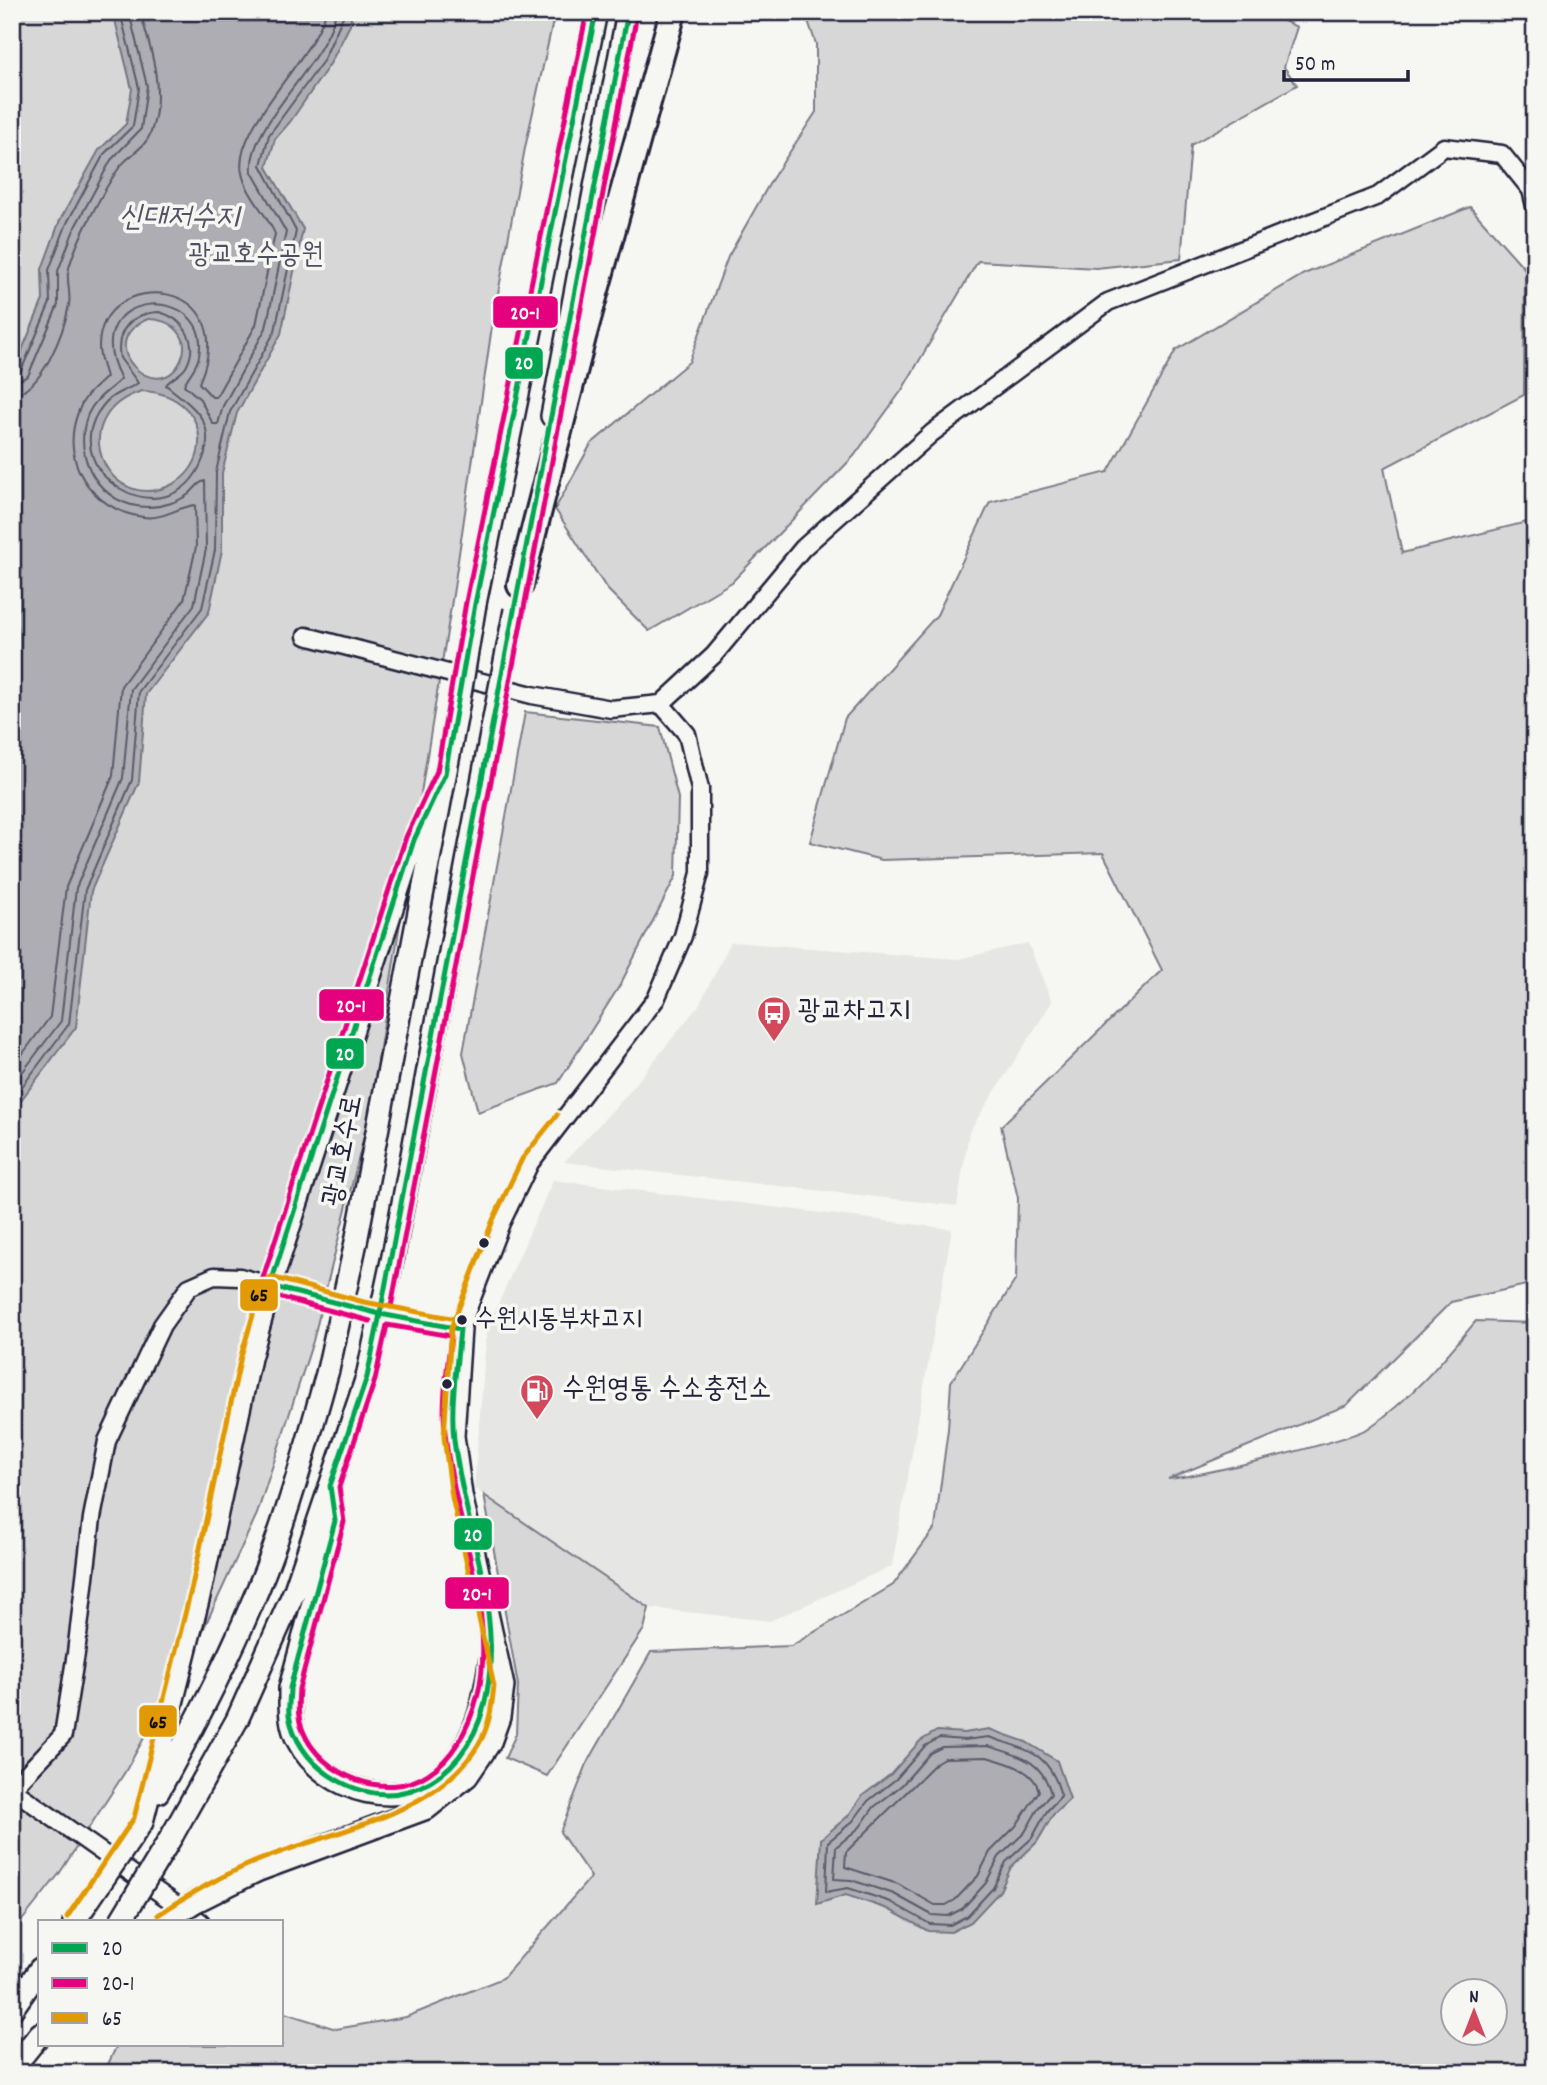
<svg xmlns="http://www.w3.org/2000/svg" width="1547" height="2085" font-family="Dekko,'Poor Story',sans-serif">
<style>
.built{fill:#e6e6e4}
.green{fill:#d7d7d7;stroke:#7c7c89;stroke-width:2;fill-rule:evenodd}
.water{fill:#adadb3;stroke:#757583;stroke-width:2;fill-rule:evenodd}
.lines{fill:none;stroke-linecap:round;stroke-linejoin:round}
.shore{stroke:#5a5a6b;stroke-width:2}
.minor-casing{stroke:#22223b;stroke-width:21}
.secondary-casing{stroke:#22223b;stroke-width:26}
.trunk-casing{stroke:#22223b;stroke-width:30}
.minor{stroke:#f6f6f2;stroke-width:16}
.secondary{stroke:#f6f6f2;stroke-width:21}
.trunk{stroke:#f6f6f2;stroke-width:24}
.secondary-bridge-casing{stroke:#22223b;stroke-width:26;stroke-linecap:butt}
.secondary-bridge{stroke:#f6f6f2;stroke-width:21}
.bus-1-casing{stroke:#f6f6f2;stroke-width:10}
.bus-2-casing{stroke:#f6f6f2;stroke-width:10}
.bus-3-casing{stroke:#f6f6f2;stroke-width:10}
.bus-1{stroke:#00a651;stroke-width:5}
.bus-2{stroke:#e5007d;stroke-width:5}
.bus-3{stroke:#e29906;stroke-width:5}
.bus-dot{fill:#22223b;stroke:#f6f6f2;stroke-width:2.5}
.labels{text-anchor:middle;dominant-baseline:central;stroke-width:7;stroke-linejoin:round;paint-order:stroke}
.bus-label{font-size:26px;fill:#22223b;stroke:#f6f6f2;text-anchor:start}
.park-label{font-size:28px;fill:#4f4f62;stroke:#f6f6f2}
.poi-label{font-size:28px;fill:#22223b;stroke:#f6f6f2;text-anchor:start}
.street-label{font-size:28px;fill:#22223b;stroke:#f6f6f2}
.water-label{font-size:30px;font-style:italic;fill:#535365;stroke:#f6f6f2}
.line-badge{stroke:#f6f6f2;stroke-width:2.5}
.badge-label{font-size:19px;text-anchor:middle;font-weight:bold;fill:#fff}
.pale-badge-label{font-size:19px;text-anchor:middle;font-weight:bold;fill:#111}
</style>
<rect width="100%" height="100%" fill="#f6f6f2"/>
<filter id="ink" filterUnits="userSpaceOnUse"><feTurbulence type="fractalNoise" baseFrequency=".0143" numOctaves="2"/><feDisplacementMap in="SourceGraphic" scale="14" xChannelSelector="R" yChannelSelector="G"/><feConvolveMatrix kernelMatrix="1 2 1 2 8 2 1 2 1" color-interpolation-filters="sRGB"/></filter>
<g filter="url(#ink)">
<path class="built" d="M 731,942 L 958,959 L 1028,943 L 1052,1002 L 969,1132 L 957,1206 L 564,1162 L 625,1097 L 699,1005 Z
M 553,1180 L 952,1229 L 892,1566 L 770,1621 L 649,1608 L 474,1488 L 487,1329 Z"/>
<path class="green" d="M 12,12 L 555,12 L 525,148 L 492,326 L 454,588 L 369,1116 L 313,1341 L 257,1514 L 196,1645 L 125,1772 L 59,1874 L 12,1933 Z
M 805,12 L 1265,12 L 1297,27 L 1284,67 L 1297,85 L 1191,145 L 1181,259 L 1096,268 L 978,261 L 902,390 L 854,456 L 732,582 L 649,631 L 607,589 L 555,509 L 591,444 L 689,362 L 728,257 L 772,179 L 816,112 L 816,44 Z
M 1470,207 L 1525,269 L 1524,395 L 1384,468 L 1402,553 L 1535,520 L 1535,1283 L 1451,1302 L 1347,1405 L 1168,1479 C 1192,1478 1353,1440 1370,1427 C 1412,1398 1443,1360 1476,1321 L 1535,1323 L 1535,2073 L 104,2073 L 117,2045 L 282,2045 L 282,2012 L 336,2029 L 406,2017 L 503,1978 L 591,1877 L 560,1832 L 587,1764 L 651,1652 L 791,1646 L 893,1585 L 935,1528 L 948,1429 L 951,1382 L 1016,1279 L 1018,1198 L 1001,1126 L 1162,970 L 1103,853 L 882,860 L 810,842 L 845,718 L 937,615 L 990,502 L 1108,472 L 1176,350 L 1304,274 ZM 1452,1990 L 1494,1990 L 1494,2032 L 1452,2032 Z
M 525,712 L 660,727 L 678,798 L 676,876 L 620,985 L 558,1083 L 478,1112 L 463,1053 Z
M 484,1495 L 649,1608 L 644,1629 L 547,1776 L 505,1758 L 516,1734 L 518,1685 Z"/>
<path class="water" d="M 113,12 L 352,12 L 350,25 L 330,64 L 290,122 L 275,139 L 267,167 L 303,229 L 281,334 L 237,413 L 222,473 L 222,550 L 209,612 L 146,694 L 139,782 L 91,891 L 76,1027 L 12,1112 L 12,374 L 43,300 L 42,269 L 60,220 L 99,150 L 126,124 L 132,89 ZM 148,319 C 170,318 192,336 181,360 C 159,409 89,343 148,319 ZM 142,391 C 176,392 205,415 198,452 C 195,466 185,478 173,484 C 108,518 61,416 142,391 Z
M 989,1729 L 1026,1742 L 1057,1761 L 1070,1799 L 1053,1815 L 1037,1842 L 1011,1867 L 1000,1891 L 971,1922 L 951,1932 L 928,1931 L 888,1909 L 846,1895 L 817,1904 L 821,1839 L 848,1816 L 862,1796 L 891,1774 L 920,1741 L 937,1731 L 964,1733 Z"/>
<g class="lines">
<path class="shore" d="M 159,312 C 183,318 200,342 186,367 C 181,375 171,378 166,385 C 190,405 218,420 203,459 C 170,546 46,469 106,402 C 115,392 128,390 138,383 L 120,358 C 115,331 131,313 159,312 Z
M 12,375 L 21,371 L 50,303 L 49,270 L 67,223 L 104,154 L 133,126 L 139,88 L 120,12
M 12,384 L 28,376 L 58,305 L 58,271 L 75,227 L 111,160 L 141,129 L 147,86 L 129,12
M 12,394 C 42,393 64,331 69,305 C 71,295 67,284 68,273 C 72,248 104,189 119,168 C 128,155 146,148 151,132 C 165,92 152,51 140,12
M 12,1068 L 50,1017 L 66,887 L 113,776 L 121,686 L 184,600 L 196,547 L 195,505 C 177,507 163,520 143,517 C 91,510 58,460 79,410 C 84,395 96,387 106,377 C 103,366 99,357 99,346 C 101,265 245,277 199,383 L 212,397 L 216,397 L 256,325 L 275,234 C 267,214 246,194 242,173 C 232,128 312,60 326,12
M 12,1086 L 61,1021 L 76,888 L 123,778 L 131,689 L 194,605 L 206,549 L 205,481 C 198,482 195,489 189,494 C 178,502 162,507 148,507 C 100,507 71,457 88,414 C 95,398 109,391 121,379 C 73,288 213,280 199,356 C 197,368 188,375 184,385 L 200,399 L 213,424 L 218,424 L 223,406 L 266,328 L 286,232 L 252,172 C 246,126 326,64 336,12
M 12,1100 L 69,1024 L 85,890 L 132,780 L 139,691 L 202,608 L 215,550 L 216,472 L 230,412 L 275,331 L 296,231 L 261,165 L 269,135 L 323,61 L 345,12
M 989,1737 C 1029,1751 1050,1752 1061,1796 L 1047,1811 L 1032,1838 L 1006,1862 L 993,1888 L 967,1916 L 950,1925 L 930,1924 L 891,1902 L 848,1888 L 826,1892 L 828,1842 L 853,1821 L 868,1801 L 896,1779 L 925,1746 L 939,1738 L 964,1740 Z
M 988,1746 C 1019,1756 1042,1759 1051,1794 L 1039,1807 L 1025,1832 L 999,1857 L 986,1883 L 962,1909 L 948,1916 L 932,1915 L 894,1894 L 851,1880 L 834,1879 L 836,1847 L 860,1827 L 874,1807 L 902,1785 L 930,1753 L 942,1747 Z
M 987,1757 C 1007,1763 1034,1769 1039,1791 L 1016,1826 L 990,1852 L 978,1876 L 955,1900 L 946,1905 L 935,1905 L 898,1884 L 845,1867 L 846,1852 L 937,1762 L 944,1758 Z"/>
<g class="minor-casing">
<path id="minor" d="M 306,636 L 532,695 L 611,709 L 661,704 L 714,655 L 803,548 L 932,433 L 1108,302 L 1378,196 L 1444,147 L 1502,154 L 1531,190 L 1535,206
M 201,1922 L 12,1789 L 63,1735 L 76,1653 L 92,1518 L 107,1441 L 162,1325 L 189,1287 L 214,1276 L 240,1277 L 362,1311 L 460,1329 L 501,1223 L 530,1163 L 656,999 L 683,936 L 700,873 L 700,789 L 687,734 L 661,704"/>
</g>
<g class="secondary-casing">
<path id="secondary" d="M 552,416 L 628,12
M 475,604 L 596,12
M 356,1242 L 456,718
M 393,1256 L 492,729
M 330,1486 L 335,1521 L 290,1688 C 290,1707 289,1724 298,1741 C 324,1792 405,1815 448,1770 C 478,1738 485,1698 491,1657
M 158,1792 C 198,1719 236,1646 266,1569 C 291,1504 309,1437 328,1370
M 142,1822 L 201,1588 L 250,1358 L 270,1286 L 414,840 L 445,774
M 173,1834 L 237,1720 L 295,1590 L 367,1377
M 256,1871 L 427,1808 L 467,1776 L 490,1742 L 499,1717 L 503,1686 L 461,1495 L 453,1436 L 460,1329
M 74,1922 L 86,1904
M 12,2009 L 40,1969
M 12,2069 L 40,2034"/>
</g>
<g class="trunk-casing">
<path id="trunk" d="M 520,585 L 583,337 L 673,12"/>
</g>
<use href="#minor" class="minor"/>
<use href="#secondary" class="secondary"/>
<use href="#trunk" class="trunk"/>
<g class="secondary-bridge-casing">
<path id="secondary-bridge" d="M 456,718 L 475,604
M 492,729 L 515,610
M 328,1370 L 356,1242
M 367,1377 L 393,1256
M 86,1904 L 142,1822
M 120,1922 L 173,1834
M 163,1922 L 196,1901 L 256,1871"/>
</g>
<use href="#secondary-bridge" class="secondary-bridge"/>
<g class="bus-1-casing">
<path id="bus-1" d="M 380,1314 L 460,1329 C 457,1366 450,1403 454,1440 C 464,1524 502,1607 487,1692 C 474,1771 403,1824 329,1775 C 308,1761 293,1739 289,1715 C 288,1706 290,1697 290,1688 L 335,1521 L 330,1486 L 367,1377 Z
M 380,1314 L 270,1286 L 414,840 L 445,774 L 475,604 L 596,12
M 380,1314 L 628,12"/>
</g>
<g class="bus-2-casing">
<path id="bus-2" d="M 391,1307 L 637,14
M 370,1321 L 267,1294 L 261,1284 L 406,837 L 437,771 L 466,602 L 587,12
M 387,1325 L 451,1336 C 447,1371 441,1407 446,1442 C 455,1521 497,1616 478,1694 C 470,1725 456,1756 428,1774 C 387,1802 321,1776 303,1731 C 297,1717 298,1704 299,1689 L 344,1522 L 339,1487 L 375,1380 Z"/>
</g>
<g class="bus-3-casing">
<path id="bus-3" d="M 158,1915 C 188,1895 219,1877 252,1863 C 328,1830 441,1818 482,1738 C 490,1722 492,1704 494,1686 L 452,1497 L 444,1437 L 451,1328 L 493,1220 L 522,1159 L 557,1115
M 67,1917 L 134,1818 L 192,1586 L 241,1356 L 263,1281 L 271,1277 L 364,1302 L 462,1320"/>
</g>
<use href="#bus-1" class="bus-1"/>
<use href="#bus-2" class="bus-2"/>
<use href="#bus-3" class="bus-3"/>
</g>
</g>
<defs>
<g id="bus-pin" transform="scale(1.75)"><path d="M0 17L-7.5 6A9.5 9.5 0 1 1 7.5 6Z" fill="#d1495b" stroke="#f6f6f2"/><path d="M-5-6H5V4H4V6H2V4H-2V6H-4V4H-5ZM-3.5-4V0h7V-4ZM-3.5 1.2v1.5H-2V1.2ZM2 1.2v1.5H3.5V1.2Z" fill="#fff"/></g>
<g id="fuel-pin" transform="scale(1.75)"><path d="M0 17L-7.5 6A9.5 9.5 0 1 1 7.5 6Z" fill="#d1495b" stroke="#f6f6f2"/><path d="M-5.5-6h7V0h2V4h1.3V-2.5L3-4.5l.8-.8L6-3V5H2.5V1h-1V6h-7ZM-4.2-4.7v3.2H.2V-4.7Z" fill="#fff"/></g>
</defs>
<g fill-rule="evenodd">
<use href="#bus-pin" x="774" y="1013"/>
<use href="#fuel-pin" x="537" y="1391"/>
</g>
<g class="bus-dot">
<circle cx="484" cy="1243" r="6"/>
<circle cx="462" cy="1320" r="6"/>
<circle cx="447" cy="1384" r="6"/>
</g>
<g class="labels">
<g class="bus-label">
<text x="475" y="1320">수원시동부차고지</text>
</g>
<g class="park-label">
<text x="256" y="257">광교호수공원</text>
</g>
<g class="poi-label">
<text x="798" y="1013">광교차고지</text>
<text x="562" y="1391">수원영통 수소충전소</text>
</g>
<g class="street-label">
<text transform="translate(345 1151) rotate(-79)">광교호수로</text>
</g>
<g class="water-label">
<text x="179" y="219">신대저수지</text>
</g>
</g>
<g class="line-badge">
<rect x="492" y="295" width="67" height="34" rx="7" fill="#e5007d"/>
<rect x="504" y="346" width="40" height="34" rx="7" fill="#00a651"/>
<rect x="318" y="988" width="67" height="34" rx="7" fill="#e5007d"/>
<rect x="325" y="1037" width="40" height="33" rx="7" fill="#00a651"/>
<rect x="239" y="1278" width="40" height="34" rx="7" fill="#e29906"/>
<rect x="453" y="1517" width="40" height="34" rx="7" fill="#00a651"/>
<rect x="444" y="1576" width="66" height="34" rx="7" fill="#e5007d"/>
<rect x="138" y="1704" width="40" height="34" rx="7" fill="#e29906"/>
</g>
<g class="badge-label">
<text x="525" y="319">20-1</text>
<text x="524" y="369">20</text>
<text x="351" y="1012">20-1</text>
<text x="345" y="1060">20</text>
<text x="473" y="1541">20</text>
<text x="477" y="1600">20-1</text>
</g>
<g class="pale-badge-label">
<text x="259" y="1301">65</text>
<text x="158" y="1728">65</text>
</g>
<rect width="1547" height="2085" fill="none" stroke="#f6f6f2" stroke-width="42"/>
<rect x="21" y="21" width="1505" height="2043" fill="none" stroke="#22223b" stroke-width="2.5" filter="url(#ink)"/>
<rect x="38" y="1920" width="245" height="126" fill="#f6f6f2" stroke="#a1a1a9" stroke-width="2"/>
<rect x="52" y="1943" width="35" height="10" fill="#00a651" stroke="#a1a1a9" stroke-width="2"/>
<text x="102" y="1955" font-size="21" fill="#22223b">20</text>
<rect x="52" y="1978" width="35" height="10" fill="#e5007d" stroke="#a1a1a9" stroke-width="2"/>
<text x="102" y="1990" font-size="21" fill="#22223b">20-1</text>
<rect x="52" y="2013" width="35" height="10" fill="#e29906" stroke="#a1a1a9" stroke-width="2"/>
<text x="102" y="2025" font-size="21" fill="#22223b">65</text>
<g transform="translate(1474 2012)"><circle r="33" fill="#f6f6f2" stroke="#a1a1a9" stroke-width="2"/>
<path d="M0-5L12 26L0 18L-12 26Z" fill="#d1495b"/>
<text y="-10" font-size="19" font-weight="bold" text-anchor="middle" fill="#22223b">N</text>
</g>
<path d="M1284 70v10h124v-10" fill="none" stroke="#22223b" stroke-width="3.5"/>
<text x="1295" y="70" font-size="21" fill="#22223b" stroke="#f6f6f2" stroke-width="5" paint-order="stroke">50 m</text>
</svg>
